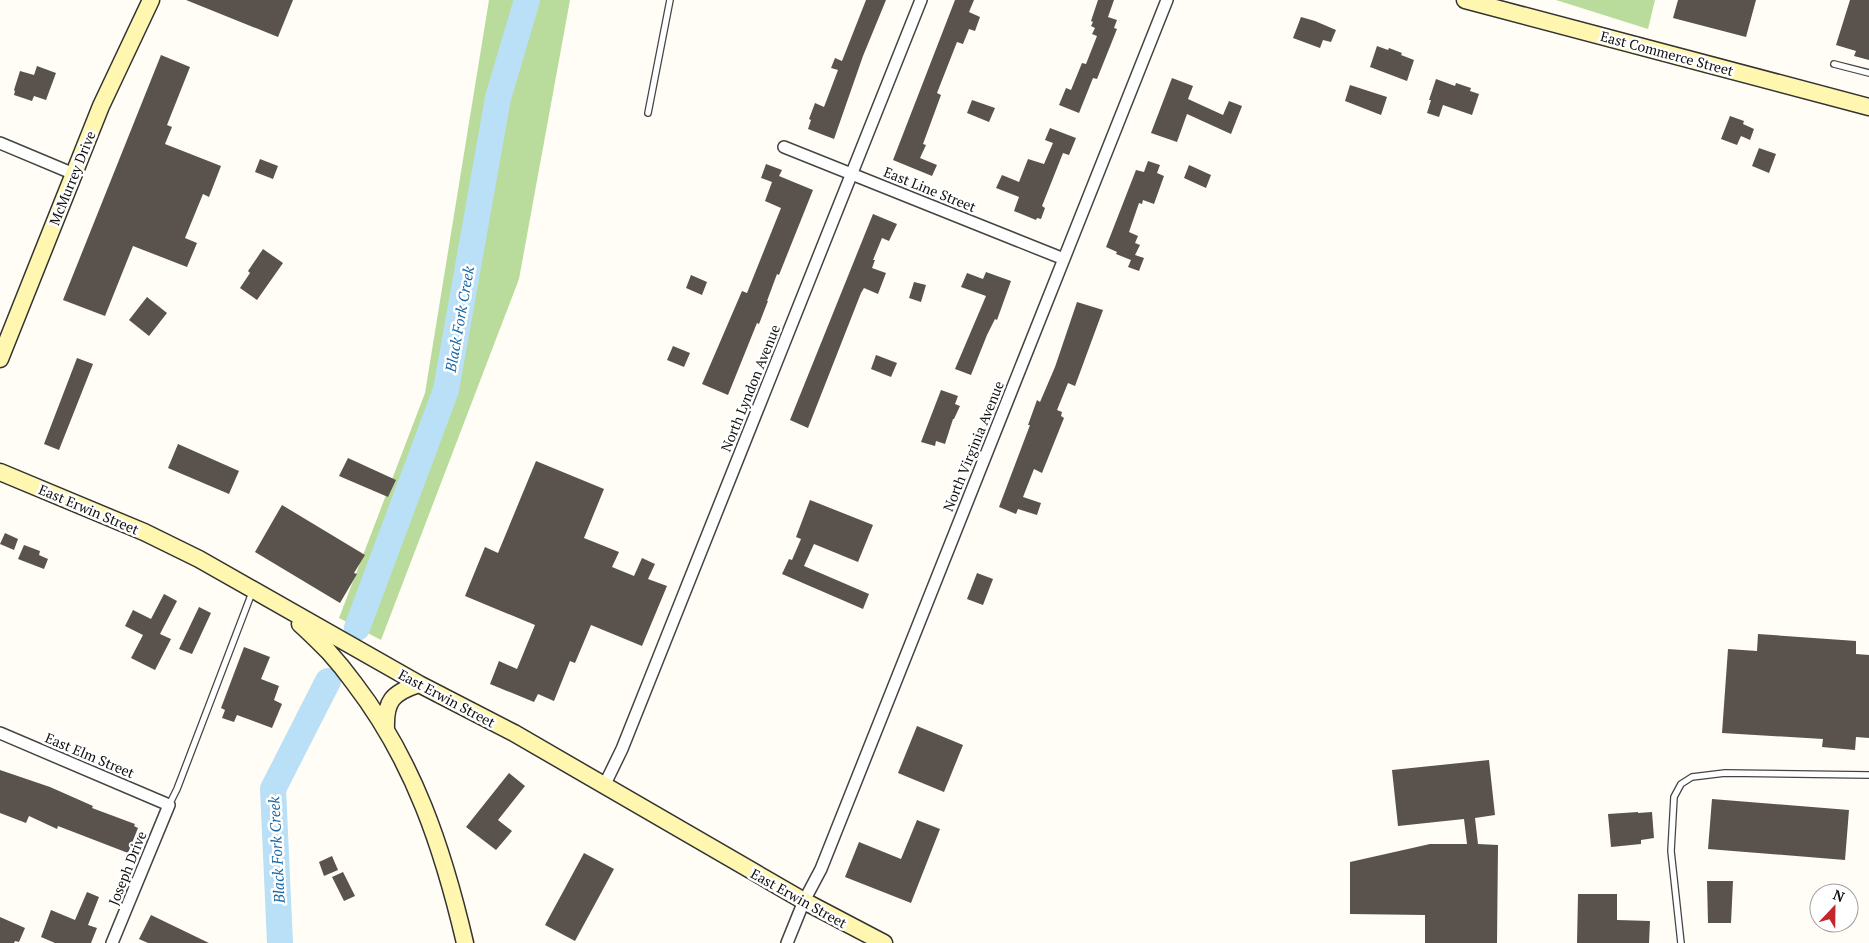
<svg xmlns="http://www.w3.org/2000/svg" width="1869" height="943" font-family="'PT Serif',serif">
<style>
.forest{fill:#b9dc9c}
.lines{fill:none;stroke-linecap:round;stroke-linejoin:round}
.river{stroke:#b9e0f7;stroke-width:26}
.building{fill:#5a524d}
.lane-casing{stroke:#444;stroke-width:8}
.street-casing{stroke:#444;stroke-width:14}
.secondary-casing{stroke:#333;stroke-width:19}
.lane{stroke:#fff;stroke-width:5.5}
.street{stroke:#fff;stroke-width:11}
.secondary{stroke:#fff6b0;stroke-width:16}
.labels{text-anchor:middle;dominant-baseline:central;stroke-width:5;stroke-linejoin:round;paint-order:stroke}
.street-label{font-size:14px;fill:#111;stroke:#fff}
.water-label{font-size:15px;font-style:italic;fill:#1768a6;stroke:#fff}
</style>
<rect width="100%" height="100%" fill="#fffdf5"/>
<path class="forest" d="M 489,0 L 570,0 L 519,279 L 381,640 L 339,618 L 425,393 Z
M 1556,0 L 1655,0 L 1648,29 Z"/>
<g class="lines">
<path class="river" d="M 357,628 L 446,390 L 498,98 L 527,0
M 280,943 L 273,789 L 328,681"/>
</g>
<path class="building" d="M 186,0 L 293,0 L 278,37 Z
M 866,0 L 886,0 L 863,56 L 834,139 L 808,129 L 811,120 L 809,119 L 815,103 L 824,107 L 838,70 L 831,68 L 835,58 L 842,61 Z
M 955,0 L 974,0 L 969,12 L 980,17 L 975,31 L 969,29 L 963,44 L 957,42 L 937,93 L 941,95 L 923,144 L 926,145 L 920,158 L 937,165 L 932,176 L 893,160 Z
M 1098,0 L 1114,0 L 1108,17 L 1117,20 L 1114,28 L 1117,29 L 1097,79 L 1093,78 L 1079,113 L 1059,105 L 1066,88 L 1071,90 L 1082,63 L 1086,64 L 1097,36 L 1092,34 L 1095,28 L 1091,26 L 1093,22 L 1091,21 Z
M 1678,0 L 1756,0 L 1746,37 L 1673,18 Z
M 1850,0 L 1869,0 L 1869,60 L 1854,56 L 1856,51 L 1836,45 Z
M 1301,17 L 1315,21 L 1336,30 L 1331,42 L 1323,40 L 1320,48 L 1293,38 Z
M 1377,46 L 1388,50 L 1389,48 L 1402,53 L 1401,55 L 1414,60 L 1407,81 L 1370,67 Z
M 161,55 L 190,67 L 167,125 L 172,127 L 165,144 L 221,166 L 209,197 L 203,194 L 185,238 L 197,243 L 187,267 L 133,246 L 105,316 L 63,300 Z
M 37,66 L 56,73 L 46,100 L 34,96 L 32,101 L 14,95 L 15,91 L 14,90 L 20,71 L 34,75 Z
M 1172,78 L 1193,86 L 1188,99 L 1223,115 L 1229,101 L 1242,106 L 1231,134 L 1187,114 L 1177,142 L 1151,133 Z
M 1436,79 L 1455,86 L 1456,83 L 1471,88 L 1470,91 L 1479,94 L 1472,115 L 1443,105 L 1439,117 L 1427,113 L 1431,100 L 1429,100 Z
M 1350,85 L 1387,97 L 1381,115 L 1345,101 Z
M 972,100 L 995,108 L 989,122 L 967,113 Z
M 1730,116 L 1744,121 L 1743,124 L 1754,129 L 1750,140 L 1741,136 L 1737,145 L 1721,139 Z
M 1050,128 L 1076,138 L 1069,155 L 1063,153 L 1042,206 L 1045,208 L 1041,219 L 1037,218 L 1036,220 L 1014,211 L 1019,197 L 996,188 L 1002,175 L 1019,182 L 1028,159 L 1044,164 L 1053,143 L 1045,140 Z
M 1759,148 L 1776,154 L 1769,173 L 1752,166 Z
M 260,159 L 278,166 L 273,179 L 255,172 Z
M 1148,161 L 1160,165 L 1157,173 L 1164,176 L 1154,204 L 1143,200 L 1142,204 L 1139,203 L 1129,232 L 1138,236 L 1135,243 L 1140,245 L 1135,255 L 1144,258 L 1139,271 L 1128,267 L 1131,260 L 1116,254 L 1117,252 L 1106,247 L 1136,170 L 1144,172 Z
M 766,164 L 782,170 L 779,176 L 813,190 L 779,275 L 777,274 L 767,301 L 768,301 L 759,324 L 757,323 L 728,395 L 702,384 L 742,291 L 747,293 L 781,208 L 765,201 L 772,182 L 761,178 Z
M 1189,165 L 1211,175 L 1206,188 L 1184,178 Z
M 873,214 L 897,224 L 889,241 L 882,238 L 873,260 L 875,260 L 872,268 L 886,273 L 878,294 L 864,288 L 861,293 L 808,428 L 790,420 Z
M 263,249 L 283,263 L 257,300 L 240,288 L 250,273 L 248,271 Z
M 986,272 L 1011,281 L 997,320 L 995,319 L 987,335 L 971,375 L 955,369 L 986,296 L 961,287 L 967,273 L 983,279 Z
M 691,275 L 707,282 L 702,295 L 686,288 Z
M 914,282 L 926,285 L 921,302 L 909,298 Z
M 147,297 L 167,313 L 149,336 L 129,320 Z
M 1077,302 L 1103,310 L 1075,386 L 1068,383 L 1057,410 L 1062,412 L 1061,416 L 1064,418 L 1042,473 L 1034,469 L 1023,497 L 1041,503 L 1037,515 L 1018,509 L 1016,514 L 999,507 L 1030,425 L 1028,425 L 1037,400 L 1040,402 L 1055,367 Z
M 673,346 L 690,353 L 684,367 L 667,360 Z
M 876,355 L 897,363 L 891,377 L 871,369 Z
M 77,358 L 93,364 L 59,450 L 44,444 Z
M 941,390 L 958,396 L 955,404 L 960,406 L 954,419 L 953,419 L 945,444 L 936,441 L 935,446 L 921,442 Z
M 178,444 L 239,471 L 229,494 L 168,468 Z
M 348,458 L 396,480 L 388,497 L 339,476 Z
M 536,461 L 604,489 L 584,538 L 619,552 L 612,567 L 634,576 L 642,558 L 655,564 L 648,579 L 667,586 L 642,646 L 591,625 L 575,663 L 570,661 L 554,701 L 538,694 L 534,702 L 490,684 L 499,661 L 517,669 L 535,625 L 465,596 L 485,547 L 498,553 Z
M 810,500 L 873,525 L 858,562 L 814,544 L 804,566 L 869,594 L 863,609 L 782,574 L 789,559 L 792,560 L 801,539 L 796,537 Z
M 282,505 L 365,555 L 354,573 L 357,574 L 340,603 L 255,552 Z
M 5,533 L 18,539 L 14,550 L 0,544 Z
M 24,545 L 40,551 L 39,555 L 48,559 L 44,569 L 18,559 Z
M 977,573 L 993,579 L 983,605 L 967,599 Z
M 164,594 L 177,601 L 160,634 L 171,639 L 155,670 L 131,658 L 143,635 L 125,626 L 133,610 L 151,619 Z
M 199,607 L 211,613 L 192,654 L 179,649 Z
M 1758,634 L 1856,641 L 1856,654 L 1869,655 L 1869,738 L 1856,737 L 1855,750 L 1822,747 L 1823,739 L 1722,733 L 1728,649 L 1757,651 Z
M 244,647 L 270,657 L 261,679 L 279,686 L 274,700 L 282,704 L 272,728 L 237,715 L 234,722 L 222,718 L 225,710 L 221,708 Z
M 917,726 L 963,745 L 944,792 L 898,773 Z
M 1489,760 L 1495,815 L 1475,818 L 1478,844 L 1498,845 L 1497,943 L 1425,943 L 1425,915 L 1350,914 L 1350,862 L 1430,844 L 1467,844 L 1464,819 L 1398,826 L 1392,770 Z
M 0,770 L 50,787 L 93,806 L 92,808 L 135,824 L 134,826 L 138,828 L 128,853 L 58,826 L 57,829 L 29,816 L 26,823 L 0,813 Z
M 509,773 L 525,786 L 498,820 L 512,831 L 496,850 L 466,827 Z
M 1712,799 L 1849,810 L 1845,860 L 1708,849 Z
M 1638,812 L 1638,813 L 1652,812 L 1654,838 L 1641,840 L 1641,844 L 1611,847 L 1608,814 Z
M 917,820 L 940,829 L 911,903 L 845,877 L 859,842 L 901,859 Z
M 584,853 L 614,869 L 575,941 L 545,925 Z
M 332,856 L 338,870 L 324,876 L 319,862 Z
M 343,872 L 355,896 L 344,901 L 332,877 Z
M 1707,881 L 1733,881 L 1731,923 L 1708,923 Z
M 87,892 L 99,897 L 88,925 L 97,928 L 91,943 L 55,943 L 41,937 L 51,910 L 75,920 Z
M 1578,894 L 1617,894 L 1617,920 L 1650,921 L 1649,943 L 1577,943 Z
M 151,915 L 209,943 L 148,943 L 139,939 Z
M 0,917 L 25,928 L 19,942 L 15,941 L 14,943 L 0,943 Z"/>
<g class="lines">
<g class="lane-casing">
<path id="lane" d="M 1834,64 L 1869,73
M 648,113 L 670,0
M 169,805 L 177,789 L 253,590
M 1681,943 L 1671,851 L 1674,797 L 1681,784 L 1692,777 L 1725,773 L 1869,775"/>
</g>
<g class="street-casing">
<path id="street" d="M 0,143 L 74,174
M 784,147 L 1064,259
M 0,733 L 169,805 L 112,943
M 604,786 L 622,749 L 921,0
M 787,943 L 804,901 L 821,869 L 1167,0"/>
</g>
<g class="secondary-casing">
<path id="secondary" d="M 1465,0 L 1869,107
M 0,359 L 101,106 L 151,0
M 0,472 L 144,532 L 199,559 L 419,684 L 514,733 L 804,901 L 884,943
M 300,624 C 310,633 319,642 328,651 C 337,661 346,672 354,683 C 414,761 443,849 465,943
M 386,729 C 385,701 392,693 419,684"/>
</g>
<use href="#lane" class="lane"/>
<use href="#street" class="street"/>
<use href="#secondary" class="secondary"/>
</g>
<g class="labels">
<g class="street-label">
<text transform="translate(1667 53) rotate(15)">East Commerce Street</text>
<text transform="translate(72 178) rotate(-68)">McMurrey Drive</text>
<text transform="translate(930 189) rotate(22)">East Line Street</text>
<text transform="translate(750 388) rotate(-68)">North Lyndon Avenue</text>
<text transform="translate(973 446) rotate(-68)">North Virginia Avenue</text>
<text transform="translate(89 509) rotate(23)">East Erwin Street</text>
<text transform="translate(447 698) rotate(28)">East Erwin Street</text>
<text transform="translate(90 755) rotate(23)">East Elm Street</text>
<text transform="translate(127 868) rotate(-68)">Joseph Drive</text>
<text transform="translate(799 898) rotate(29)">East Erwin Street</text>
</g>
<g class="water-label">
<text transform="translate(459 319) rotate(-80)">Black Fork Creek</text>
<text transform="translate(276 850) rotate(-93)">Black Fork Creek</text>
</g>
</g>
<g transform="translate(1834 908) rotate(22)"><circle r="24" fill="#ffffff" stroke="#a0a0a0"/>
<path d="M0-4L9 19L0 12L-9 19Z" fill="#c4262e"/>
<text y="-8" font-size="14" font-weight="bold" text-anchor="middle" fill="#111111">N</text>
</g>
</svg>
